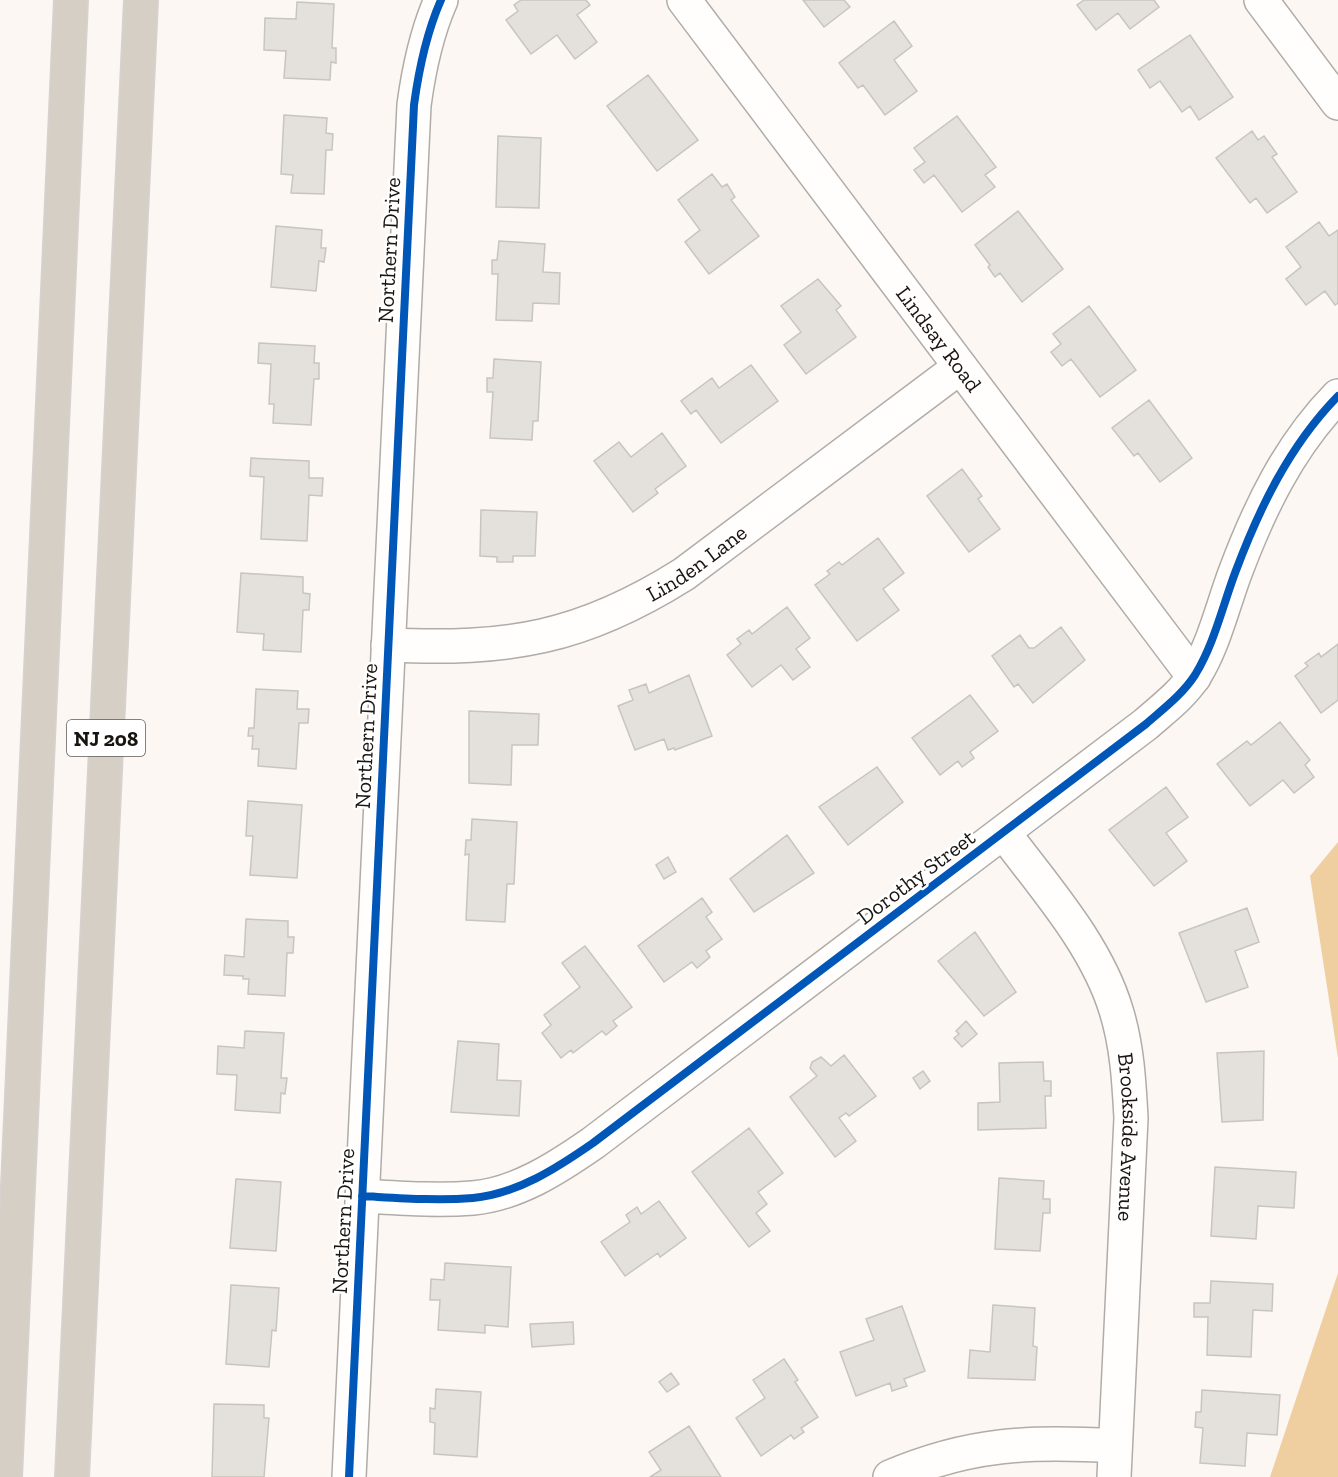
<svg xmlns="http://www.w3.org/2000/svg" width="1338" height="1477" font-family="'Zilla Slab',serif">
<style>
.forest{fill:#efcea0}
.building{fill:#e4e0db;stroke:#c8c5c0;stroke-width:1.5}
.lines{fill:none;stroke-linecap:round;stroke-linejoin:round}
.minor-casing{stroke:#b0aca8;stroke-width:36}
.highway-casing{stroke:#d5d2cf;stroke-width:36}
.minor{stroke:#fffefd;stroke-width:33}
.highway{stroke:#d6cfc5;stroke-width:33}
.cycleway-casing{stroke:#fff;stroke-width:11}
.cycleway{stroke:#0057b8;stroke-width:8}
.labels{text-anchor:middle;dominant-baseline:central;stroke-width:5;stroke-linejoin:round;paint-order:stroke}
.shield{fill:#fff;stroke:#5d5b58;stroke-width:1.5}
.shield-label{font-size:21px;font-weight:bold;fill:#181511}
.street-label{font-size:22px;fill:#181511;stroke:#fff}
</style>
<rect width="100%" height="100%" fill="#fcf7f2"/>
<path class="forest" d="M 1338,842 L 1338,1058 L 1310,876 Z
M 1338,1273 L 1338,1477 L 1270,1477 Z"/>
<path class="building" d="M 521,0 L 586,0 L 590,5 L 577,15 L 597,42 L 575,59 L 557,35 L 531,54 L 506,20 L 518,11 L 514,5 Z
M 803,0 L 844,0 L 850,7 L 824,27 Z
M 1084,0 L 1154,0 L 1159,7 L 1130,29 L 1118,13 L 1096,30 L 1077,5 Z
M 297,2 L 334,4 L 332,48 L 336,48 L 336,63 L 331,62 L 330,80 L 284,78 L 286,51 L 264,50 L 265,18 L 296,19 Z
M 894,21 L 912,46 L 894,60 L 917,91 L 885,115 L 863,85 L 858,88 L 839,63 Z
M 1190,35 L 1233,97 L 1199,120 L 1190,106 L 1182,112 L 1160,81 L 1150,88 L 1138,70 Z
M 648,75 L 698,140 L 657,171 L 607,106 Z
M 284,115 L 327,118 L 326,133 L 333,134 L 332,150 L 326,150 L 324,194 L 291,193 L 293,175 L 281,174 Z
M 957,116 L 996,167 L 985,175 L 995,187 L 962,212 L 934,175 L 924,183 L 914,170 L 925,162 L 914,148 Z
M 1252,131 L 1258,140 L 1264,136 L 1277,154 L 1272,157 L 1297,192 L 1267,213 L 1256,198 L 1250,203 L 1216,158 Z
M 498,136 L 541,138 L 539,208 L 496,207 Z
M 712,174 L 722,187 L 727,184 L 735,197 L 731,200 L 759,236 L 709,274 L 685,242 L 700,230 L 678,200 Z
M 1018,211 L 1063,269 L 1022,302 L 1000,273 L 995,277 L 988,267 L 990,265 L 975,245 Z
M 1319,222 L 1329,236 L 1338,230 L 1338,303 L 1335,305 L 1325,291 L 1306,305 L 1286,279 L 1301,267 L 1286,247 Z
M 276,226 L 322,230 L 321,248 L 326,248 L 324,262 L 319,261 L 316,291 L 271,287 Z
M 499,241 L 545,244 L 543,272 L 560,273 L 559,304 L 533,303 L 532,321 L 496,320 L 498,274 L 492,274 L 492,260 L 497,260 Z
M 818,279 L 841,306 L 836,310 L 856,337 L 806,374 L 784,345 L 801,332 L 781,306 Z
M 1089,306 L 1136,370 L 1100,397 L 1071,359 L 1062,366 L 1051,352 L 1061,344 L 1053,334 Z
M 259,343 L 315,346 L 314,363 L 319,363 L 319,379 L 314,379 L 311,425 L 273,423 L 274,404 L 269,404 L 271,364 L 258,363 Z
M 494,359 L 541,362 L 538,421 L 533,421 L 532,440 L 490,438 L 493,392 L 487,392 L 487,378 L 493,378 Z
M 751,365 L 778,401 L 721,443 L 696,410 L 691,414 L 681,401 L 712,378 L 719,388 Z
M 1149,400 L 1192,458 L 1160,482 L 1138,453 L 1134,456 L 1112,428 Z
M 662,433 L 686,466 L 655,489 L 658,493 L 633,512 L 594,461 L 619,442 L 631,457 Z
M 251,458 L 309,461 L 309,478 L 323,478 L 322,496 L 309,495 L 307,541 L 261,539 L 264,477 L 250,476 Z
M 962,469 L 982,496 L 978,499 L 1000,529 L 969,552 L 927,496 Z
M 481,510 L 537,512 L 535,556 L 513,556 L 513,562 L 497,562 L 497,557 L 480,556 Z
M 878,538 L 904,573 L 883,589 L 899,610 L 857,641 L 815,585 L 830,574 L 827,571 L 839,562 L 842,565 Z
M 241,573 L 303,577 L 303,593 L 310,594 L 309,610 L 303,610 L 301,652 L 263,650 L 264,634 L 237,632 Z
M 787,607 L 810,638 L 796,649 L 810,667 L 793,680 L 781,665 L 752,687 L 727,655 L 741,644 L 737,639 L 749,630 L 752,634 Z
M 1061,627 L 1085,660 L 1033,703 L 1018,684 L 1014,687 L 992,656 L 1020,635 L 1029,648 L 1034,648 Z
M 1338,644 L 1338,700 L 1321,713 L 1295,676 L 1308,666 L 1305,663 L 1319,653 L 1321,657 Z
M 689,675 L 712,736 L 675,750 L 674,748 L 668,750 L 664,739 L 635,750 L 618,706 L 633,700 L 629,690 L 646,684 L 649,693 Z
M 256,689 L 298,691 L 297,709 L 309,709 L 308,723 L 299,723 L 296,769 L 258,766 L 259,749 L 252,749 L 253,736 L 248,736 L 249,728 L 254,728 Z
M 970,695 L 998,731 L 970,752 L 974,758 L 962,767 L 958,761 L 940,775 L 912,738 Z
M 469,711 L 539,714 L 538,745 L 512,745 L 511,785 L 469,783 Z
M 1280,722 L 1310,760 L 1305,765 L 1314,777 L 1294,793 L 1283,780 L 1250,806 L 1217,764 L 1247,741 L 1251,745 Z
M 877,767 L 903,802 L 848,845 L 819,807 Z
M 1166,787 L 1188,817 L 1166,833 L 1187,861 L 1154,886 L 1109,830 Z
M 248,801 L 302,805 L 297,878 L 250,875 L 253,836 L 246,836 Z
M 472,819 L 517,822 L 514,884 L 507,884 L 505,922 L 466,920 L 469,854 L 465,855 L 466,840 L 471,840 Z
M 787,835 L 814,873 L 754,912 L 730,879 Z
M 668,857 L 676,872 L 664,879 L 656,865 Z
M 702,898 L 712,912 L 706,917 L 722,939 L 706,951 L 710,957 L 697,968 L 692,962 L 664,982 L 638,946 Z
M 1247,908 L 1259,942 L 1235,951 L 1248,987 L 1206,1002 L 1179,933 Z
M 246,919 L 288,921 L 288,937 L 294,937 L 293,953 L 287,953 L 285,996 L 248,994 L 249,979 L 243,979 L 243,976 L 224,975 L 225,955 L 244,957 Z
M 975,932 L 1016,992 L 984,1016 L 938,961 Z
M 585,946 L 632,1007 L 613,1021 L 617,1026 L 606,1035 L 602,1031 L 573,1053 L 571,1050 L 561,1058 L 542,1033 L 551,1025 L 544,1015 L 580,987 L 562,963 Z
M 966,1021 L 977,1034 L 962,1047 L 954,1038 L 959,1034 L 956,1031 Z
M 245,1031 L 284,1033 L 281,1078 L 287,1078 L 285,1094 L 281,1093 L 280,1113 L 235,1110 L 237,1075 L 217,1074 L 218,1046 L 244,1048 Z
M 458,1041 L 499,1044 L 497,1080 L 521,1081 L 519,1116 L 451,1112 Z
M 1264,1051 L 1263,1120 L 1222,1122 L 1217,1053 Z
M 844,1055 L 876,1096 L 849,1116 L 846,1113 L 839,1118 L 856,1141 L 835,1157 L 790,1097 L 817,1076 L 810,1068 L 812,1062 L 821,1057 L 831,1066 Z
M 1043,1062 L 1044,1081 L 1051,1081 L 1051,1096 L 1045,1096 L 1046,1128 L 978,1130 L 978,1103 L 1000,1102 L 999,1063 Z
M 923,1071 L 930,1081 L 920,1089 L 913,1078 Z
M 749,1128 L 783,1173 L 758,1192 L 767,1204 L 756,1213 L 770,1231 L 749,1247 L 692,1172 Z
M 1215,1167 L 1296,1172 L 1294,1208 L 1258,1206 L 1256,1239 L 1211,1236 Z
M 999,1178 L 1044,1181 L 1043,1199 L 1050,1199 L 1050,1213 L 1043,1213 L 1040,1251 L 995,1249 Z
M 236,1179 L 281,1182 L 276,1251 L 230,1248 Z
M 659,1201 L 686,1238 L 660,1257 L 658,1253 L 625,1276 L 601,1242 L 630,1222 L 626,1215 L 637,1207 L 641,1214 Z
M 445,1263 L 511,1267 L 508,1327 L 485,1325 L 485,1333 L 438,1330 L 440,1300 L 430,1300 L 431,1279 L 444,1280 Z
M 1211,1281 L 1273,1284 L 1272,1311 L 1253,1310 L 1251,1357 L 1207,1355 L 1208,1317 L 1194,1317 L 1194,1303 L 1210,1303 Z
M 231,1285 L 279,1288 L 276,1331 L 272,1330 L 269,1367 L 226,1364 Z
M 993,1305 L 1035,1308 L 1033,1346 L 1037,1347 L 1035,1380 L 968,1378 L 970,1350 L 990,1352 Z
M 902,1306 L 925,1371 L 904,1379 L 907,1386 L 892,1391 L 890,1383 L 856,1396 L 840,1352 L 874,1340 L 866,1319 Z
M 573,1322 L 574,1344 L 532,1347 L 530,1324 Z
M 784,1359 L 798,1380 L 795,1382 L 818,1417 L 801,1428 L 804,1432 L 794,1439 L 791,1435 L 761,1456 L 736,1418 L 765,1398 L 753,1380 Z
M 671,1373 L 679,1384 L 667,1392 L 659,1382 Z
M 436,1389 L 481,1392 L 477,1457 L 434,1454 L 435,1423 L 430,1422 L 430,1408 L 435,1409 Z
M 1202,1390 L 1280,1395 L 1277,1435 L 1247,1433 L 1245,1466 L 1200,1463 L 1203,1428 L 1195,1427 L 1196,1412 L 1201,1412 Z
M 214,1404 L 264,1405 L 264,1418 L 269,1418 L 264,1477 L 212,1477 Z
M 689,1426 L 721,1477 L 650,1477 L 661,1470 L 649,1452 Z"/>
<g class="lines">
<g class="minor-casing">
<g id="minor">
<path id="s1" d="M 684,0 L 1194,677"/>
<path d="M 1261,0 L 1338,103"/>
<path id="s2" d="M 388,645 C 509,650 581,639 684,574 L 960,367"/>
<path id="s3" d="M 1004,833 C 1044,887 1096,944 1116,1010 C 1127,1045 1129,1081 1131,1118 L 1114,1477"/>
<path d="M 362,1196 C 399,1198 436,1201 473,1198 C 517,1194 557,1168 593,1143 L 1146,724 C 1163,709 1182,695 1195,675 C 1214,644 1222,608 1235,573 C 1259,509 1289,446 1338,396"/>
<path d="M 349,1477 L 414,105 C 419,68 426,34 441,0"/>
<path d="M 890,1477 C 970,1443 1030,1441 1115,1446"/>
</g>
</g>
<g class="highway-casing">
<path id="highway" d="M 5,1477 L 71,0
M 72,1477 L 141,0"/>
</g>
<use href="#minor" class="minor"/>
<use href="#highway" class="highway"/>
<g class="cycleway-casing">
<path id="cycleway" d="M 362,1196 C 399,1198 436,1201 473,1198 C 517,1194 557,1168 593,1143 L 1146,724 C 1163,709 1182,695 1195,675 C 1214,644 1222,608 1235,573 C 1259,509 1289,446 1338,396
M 349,1477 L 414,105 C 419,68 426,34 441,0"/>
</g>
<use href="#cycleway" class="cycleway"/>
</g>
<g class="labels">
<rect class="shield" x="67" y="720" width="78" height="36" rx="4.5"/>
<g class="shield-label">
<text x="106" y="738">NJ 208</text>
</g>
<g class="street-label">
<text transform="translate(389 250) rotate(-87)">Northern Drive</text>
<text stroke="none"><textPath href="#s1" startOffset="424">Lindsay Road</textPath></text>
<text stroke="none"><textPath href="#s2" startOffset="327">Linden Lane</textPath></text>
<text transform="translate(366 736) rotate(-87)">Northern Drive</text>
<text transform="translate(916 877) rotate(-37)">Dorothy Street</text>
<text stroke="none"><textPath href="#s3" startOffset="339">Brookside Avenue</textPath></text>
<text transform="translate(343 1221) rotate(-87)">Northern Drive</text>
</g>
</g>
</svg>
